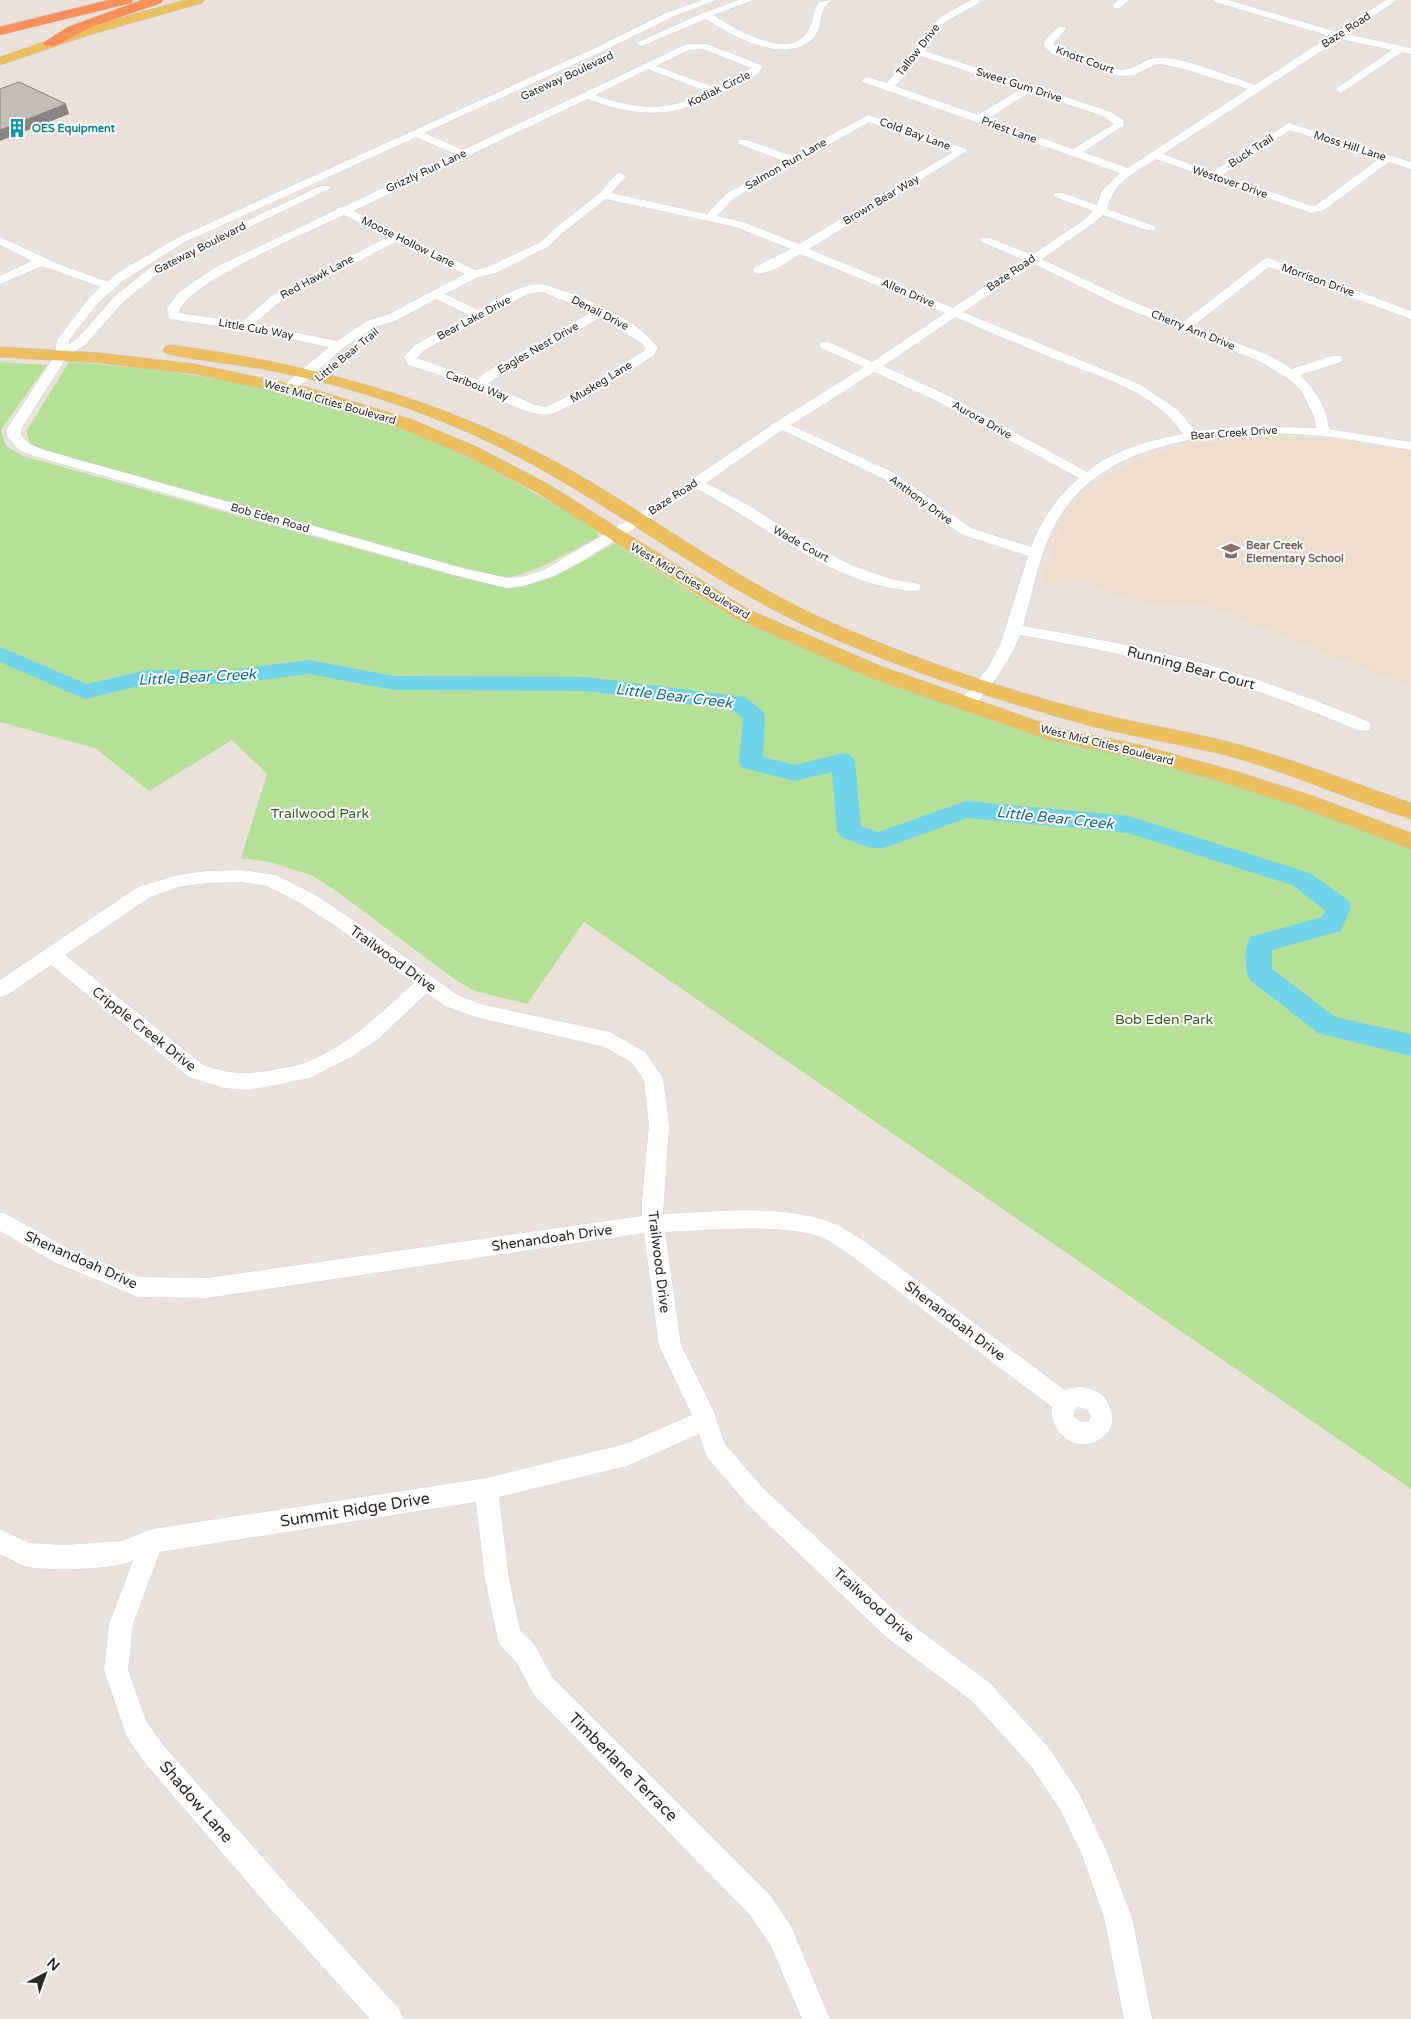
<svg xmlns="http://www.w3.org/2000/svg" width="1411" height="2019" font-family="'Varela Round',sans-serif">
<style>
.education{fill:#ecdeca}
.green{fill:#b6e098}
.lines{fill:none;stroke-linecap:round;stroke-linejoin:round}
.river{fill:#70d4ea;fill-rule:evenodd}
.minor-casing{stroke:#d0d4e1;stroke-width:1}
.major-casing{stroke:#c3c3c3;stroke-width:1}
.highway-casing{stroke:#c3c3c3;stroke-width:1}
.minor{fill:#fff;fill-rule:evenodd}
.major{fill:#ebbf5e;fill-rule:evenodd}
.highway{fill:#f88f57;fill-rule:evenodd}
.shaded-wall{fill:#88847f}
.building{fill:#c2bdb6;stroke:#88847f}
.labels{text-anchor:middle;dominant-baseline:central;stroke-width:4;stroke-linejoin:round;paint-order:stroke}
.far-street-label{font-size:11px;fill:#282828;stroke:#fff}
.far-culture-label{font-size:11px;font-weight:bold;fill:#0d838f;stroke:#fff;text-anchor:start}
.far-education-label{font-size:11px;font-weight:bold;fill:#785e54;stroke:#fff;text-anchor:start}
.street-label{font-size:14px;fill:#282828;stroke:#fff}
.park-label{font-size:14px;fill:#30621c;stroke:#fff}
.water-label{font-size:15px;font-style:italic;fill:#117193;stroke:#fff}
.near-street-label{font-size:16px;fill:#282828;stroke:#fff}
</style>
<rect width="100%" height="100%" fill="#eae2da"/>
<path class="education" d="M 1282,436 L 1339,440 L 1411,452 L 1411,687 L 1207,605 L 1170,602 L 1169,607 L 1119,596 L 1091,582 L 1042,584 L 1061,521 L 1080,498 L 1107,477 L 1148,456 L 1188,445 L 1233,438 Z"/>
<path class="green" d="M 0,362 L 47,365 L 1,430 L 6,446 L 23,456 L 467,579 C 482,581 498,587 513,586 C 550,585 584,560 615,543 L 683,587 L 735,618 L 871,677 L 962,709 L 1062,739 L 1227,780 L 1411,846 L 1411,1489 L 584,922 L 527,1004 L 475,991 L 457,981 L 335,890 L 311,875 L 270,862 L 241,858 L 267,774 L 232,740 L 149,791 L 95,748 L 0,722 Z
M 69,362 C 168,369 257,381 352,412 C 369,417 387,422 403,428 C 472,456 535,491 597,531 L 599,537 C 572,550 544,569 514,576 C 502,578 491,576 479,574 L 50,453 C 38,448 26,445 27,430 Z"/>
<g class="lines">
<path class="river" d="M 0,647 L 87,684 L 148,670 L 230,670 L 309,660 L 394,676 L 586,677 L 745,697 L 762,710 L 765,715 L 763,757 L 795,765 L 843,753 L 851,755 L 855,761 L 861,826 L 878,832 L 966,801 L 1129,816 L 1310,873 L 1348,900 L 1351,907 L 1341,931 L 1272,950 L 1272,969 L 1335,1017 L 1411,1034 L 1411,1056 L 1318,1033 L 1250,980 C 1244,969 1244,949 1250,937 L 1322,917 L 1325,910 L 1292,885 L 1128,833 L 967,818 L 887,847 C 872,852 855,842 841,837 L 837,831 L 832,772 L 795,781 L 743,768 L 739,762 L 743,718 L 731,709 L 586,691 L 394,690 L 309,674 L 230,684 L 148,684 L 85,699 L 0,662 Z"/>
<g class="minor-casing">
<path id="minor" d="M 702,0 L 716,0 L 672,17 L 601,52 L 424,133 L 463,150 L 687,44 L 707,44 L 761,65 L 762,67 L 758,74 C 690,109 664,127 587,99 L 353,211 L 475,270 L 488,267 L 541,242 L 554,229 L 600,193 L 616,174 L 620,173 L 626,176 L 611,193 L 707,214 L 726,194 L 784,161 L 739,144 L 738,142 L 739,140 L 747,140 L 792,156 L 868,115 L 966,149 L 967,151 L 809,249 L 953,308 L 1024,260 L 982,242 L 980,240 L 982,238 L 990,238 L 1032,255 L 1084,220 L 1093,211 L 1055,197 L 1053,195 L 1055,193 L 1063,193 L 1097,205 L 1102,191 L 1120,173 L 863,82 L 862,80 L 867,77 L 887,83 L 915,50 L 939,18 L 971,0 L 980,0 L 979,3 L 945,22 L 925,51 L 1111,112 L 1123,120 L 1124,125 L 1083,152 L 1128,168 L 1248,89 L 1180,68 L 1160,64 L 1154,65 L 1134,75 L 1120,76 L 1052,54 L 1044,46 L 1044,41 L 1058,27 L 1064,27 L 1066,29 L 1054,42 L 1054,45 L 1060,50 L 1121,70 C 1134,70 1144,59 1157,58 C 1182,56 1230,77 1255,85 L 1330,36 L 1215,2 L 1213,0 L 1228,0 L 1337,32 L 1386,0 L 1397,0 L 1346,34 L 1411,48 L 1411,54 L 1402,52 L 1341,93 L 1336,90 L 1337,88 L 1392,50 L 1340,39 L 1163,154 L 1212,172 L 1289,123 L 1411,162 L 1411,169 L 1389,162 L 1324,210 L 1311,213 L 1156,159 C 1132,175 1115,180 1107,209 L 1154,226 L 1156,228 L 1154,230 L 1146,230 L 1103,215 L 1092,224 L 1042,259 L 1126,299 L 1183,322 L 1264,259 L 1268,258 L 1411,311 L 1411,319 L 1269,267 L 1193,326 L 1271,356 L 1292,369 L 1331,356 L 1341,356 L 1342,359 L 1341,362 L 1300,375 C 1315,389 1327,408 1329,429 L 1411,442 L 1411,450 C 1381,445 1351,439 1321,436 C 1233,428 1106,435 1057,521 C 1039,553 1033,591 1023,626 C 1085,637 1146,647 1206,664 C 1262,680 1316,700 1369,722 L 1371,726 L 1369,730 L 1363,731 L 1357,730 C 1304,708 1251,687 1195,672 C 1138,656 1079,646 1020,635 C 1009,664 991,685 972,709 L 966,710 L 960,709 L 958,705 L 960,701 L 988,668 L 1001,643 L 1028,556 L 961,534 L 884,479 L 782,430 L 706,483 L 748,505 L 809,543 L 851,565 L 891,579 L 919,584 L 921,587 L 919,590 C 912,592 904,590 897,589 C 823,577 761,522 697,489 L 582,561 L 554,576 L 523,586 L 507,588 L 454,575 L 34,456 L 19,450 L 7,436 L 7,429 L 55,355 L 57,340 L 90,297 L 101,287 L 42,266 L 0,284 L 0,276 L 32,261 L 0,245 L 0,237 L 58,264 L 108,282 L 116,274 L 177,238 L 595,48 L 666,13 ZM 703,49 L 751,68 L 716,88 L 656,66 L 689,50 ZM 921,56 L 1021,89 L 978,115 L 895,86 ZM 648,69 L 708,92 C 669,112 636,110 595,95 ZM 1030,92 L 1103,116 L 1114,124 L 1073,149 L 987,119 ZM 869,122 L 953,152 L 799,244 L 743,222 L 717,216 L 734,198 ZM 1290,130 L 1379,159 L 1316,205 L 1312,206 L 1222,175 ZM 416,137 L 455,154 L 343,207 L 338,208 L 336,210 L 216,267 L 179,292 L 167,308 L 169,319 L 245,330 L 329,347 L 284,385 L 282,388 L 289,392 L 294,391 L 343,348 L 375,327 L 395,321 L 436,299 L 469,315 L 415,345 L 404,357 L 408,365 C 431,372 453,379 475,388 C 495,396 531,419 552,414 L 585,399 L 653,356 L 658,348 C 637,318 581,296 546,285 C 524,280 497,300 478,310 L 445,294 L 478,277 L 496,273 L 549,246 L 562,233 L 606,199 L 736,227 L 791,249 L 755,267 L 753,270 L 755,273 C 769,276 789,261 800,254 L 945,313 L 872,362 L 829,342 L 821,342 L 819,345 L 821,348 L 864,367 L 776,422 L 657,503 L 544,570 L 522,577 L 507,578 L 462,568 L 44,450 L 29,444 L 21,435 L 21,429 L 66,358 L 86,344 L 123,302 L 158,274 L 203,249 L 331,188 L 329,186 L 321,186 L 195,245 L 150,268 L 115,296 L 78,338 L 69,344 L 69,340 L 98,303 L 124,280 L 185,242 ZM 344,215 L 388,237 L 270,297 L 242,322 L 179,313 C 179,286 317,228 344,215 ZM 397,241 L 465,274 L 387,315 L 367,321 L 337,341 L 254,324 L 278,303 ZM 1034,264 L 1118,305 L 1261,362 L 1286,377 L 1301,390 L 1314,416 L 1316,428 L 1248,426 L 1195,431 L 1178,410 L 1139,384 L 963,312 ZM 542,292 L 592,312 L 486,372 L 477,380 L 417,358 L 423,351 L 527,294 ZM 601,317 L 641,343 L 646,348 L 644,351 L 575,393 L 546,407 L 535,405 L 488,384 L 496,378 ZM 955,317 C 989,332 1023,346 1057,360 C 1100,377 1157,392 1183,434 C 1151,440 1113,450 1087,472 L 947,395 L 883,366 ZM 874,372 L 937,401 L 1079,478 C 1057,496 1041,521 1031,547 L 971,528 L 894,473 L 791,425 Z
M 739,0 L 753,0 L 713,15 C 735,29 786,60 806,34 C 814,25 812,11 819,2 L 832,0 C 829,3 826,5 824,8 C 819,18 822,29 814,37 C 787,67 732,36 706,19 L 644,45 L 641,46 L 636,43 L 703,13 Z
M 1118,0 L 1129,0 L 1120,8 L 1114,8 L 1112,6 Z
M 242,870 L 276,875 L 312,893 L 349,917 L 459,996 L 484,1005 L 610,1032 L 645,1052 L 663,1078 L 669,1125 L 663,1214 C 719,1212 782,1203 835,1224 C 845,1228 855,1236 864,1241 L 1065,1390 C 1078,1385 1089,1386 1101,1394 C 1106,1398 1109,1404 1111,1411 C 1118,1430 1098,1446 1080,1444 C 1063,1442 1049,1423 1052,1407 L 850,1255 C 841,1249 832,1242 823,1238 C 784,1222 708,1231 665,1232 L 681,1345 L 714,1412 L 724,1443 L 764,1489 L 903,1618 L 990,1683 L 1049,1748 L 1079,1793 L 1106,1850 L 1132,1917 L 1152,2019 L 1124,2019 L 1104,1917 L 1082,1855 L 1061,1811 L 1031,1766 L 972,1701 L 885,1636 L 748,1505 L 707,1457 L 699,1434 L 627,1466 L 499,1497 L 509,1579 L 520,1630 L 534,1644 L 552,1677 L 770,1895 L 791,1926 L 830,2019 L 802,2019 L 771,1946 L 750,1915 L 534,1695 L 516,1662 L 500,1645 L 497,1636 L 485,1579 L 476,1502 L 160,1552 L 133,1624 L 128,1670 L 146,1721 L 163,1745 L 286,1884 L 399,2009 L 403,2019 L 370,2019 L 266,1904 L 145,1763 L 127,1737 L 104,1670 L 109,1624 L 133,1561 C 110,1570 53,1571 28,1567 C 19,1565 9,1558 0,1554 L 0,1529 L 29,1543 L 64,1545 L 122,1541 L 152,1529 L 486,1478 L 625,1444 L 692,1415 L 659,1346 L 644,1233 L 207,1298 L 138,1297 L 54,1262 L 0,1231 L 0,1213 L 4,1213 L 68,1248 L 139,1277 L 207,1278 L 642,1216 L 642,1201 L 649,1125 L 644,1080 L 631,1062 L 605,1047 L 475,1017 L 445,1006 L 427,993 L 378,1039 L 353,1056 L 310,1078 L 250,1090 L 224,1088 L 189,1077 L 51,965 L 7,995 L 0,997 L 0,980 L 138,887 L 178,875 L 206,871 ZM 242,882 L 267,886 L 300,903 L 337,927 L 414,983 C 381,1013 349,1045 307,1062 C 298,1066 287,1067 277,1069 C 247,1075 232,1075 203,1065 L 65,955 L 150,897 L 179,887 L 206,883 ZM 1078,1407 L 1087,1410 L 1091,1416 L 1089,1421 L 1082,1422 L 1074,1417 L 1074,1410 Z"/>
</g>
<g class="major-casing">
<path id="major" d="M 185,0 L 204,0 L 202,3 L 89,35 L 0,65 L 0,57 L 81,29 Z
M 171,345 C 298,362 421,393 535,451 C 638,504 730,579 837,625 C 920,661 1008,691 1096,713 C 1144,725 1193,732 1240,745 C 1298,761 1354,783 1411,803 L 1411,819 C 1351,801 1294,774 1233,757 C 1187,745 1140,738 1095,727 C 1002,702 909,672 821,633 C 700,579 597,491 476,436 C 413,407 346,386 278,372 C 241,364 202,362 165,353 L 163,350 L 165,347 Z
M 0,347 L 100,353 L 195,364 L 309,388 L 413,420 L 477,447 L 548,484 L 747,609 L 883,667 L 1057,728 L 1140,745 L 1235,771 L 1316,797 L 1411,833 L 1411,849 L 1300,807 L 1223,782 L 1140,759 L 1047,739 L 869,677 L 733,617 L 536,492 L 465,455 L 401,428 L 299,396 L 195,374 L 100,363 L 0,357 Z"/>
</g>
<g class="highway-casing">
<path id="highway" d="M 109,0 L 133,0 L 131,3 L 0,35 L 0,27 Z
M 142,0 L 163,0 L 161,3 L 91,27 L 55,46 L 45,46 L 43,43 L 68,27 Z"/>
</g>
<use href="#minor" class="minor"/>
<use href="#major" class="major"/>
<use href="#highway" class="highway"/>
</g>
<path class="shaded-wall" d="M 66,104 L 69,114 L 0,141 L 0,130 Z"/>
<path class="building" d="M 19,82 L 66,104 L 0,130 L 0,89 Z"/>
<defs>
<g id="building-bare" transform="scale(1.5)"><path d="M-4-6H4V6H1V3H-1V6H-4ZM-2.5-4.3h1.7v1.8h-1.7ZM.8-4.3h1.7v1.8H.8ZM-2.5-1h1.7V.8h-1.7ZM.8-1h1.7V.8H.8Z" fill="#0f9aa8" stroke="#fff" stroke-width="2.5" paint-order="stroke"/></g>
<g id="school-bare" transform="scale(1.5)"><path d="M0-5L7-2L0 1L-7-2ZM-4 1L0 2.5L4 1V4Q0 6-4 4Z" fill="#8d6e63" stroke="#fff" stroke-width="2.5" paint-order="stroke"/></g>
</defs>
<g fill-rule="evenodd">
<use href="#building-bare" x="17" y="128"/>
<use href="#school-bare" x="1231" y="551"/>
</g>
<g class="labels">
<g class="far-street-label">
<text transform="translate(1346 30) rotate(-33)">Baze Road</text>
<text transform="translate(918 50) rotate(-52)">Tallow Drive</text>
<text transform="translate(1085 60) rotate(20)">Knott Court</text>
<text transform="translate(567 76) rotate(-25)">Gateway Boulevard</text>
<text transform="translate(1019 85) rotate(18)">Sweet Gum Drive</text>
<text transform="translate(719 89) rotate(-26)">Kodiak Circle</text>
<text transform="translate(1009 130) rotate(20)">Priest Lane</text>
<text transform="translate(915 134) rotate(20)">Cold Bay Lane</text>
<text transform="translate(1350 146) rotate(18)">Moss Hill Lane</text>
<text transform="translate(1251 151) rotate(-33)">Buck Trail</text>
<text transform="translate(786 164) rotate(-30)">Salmon Run Lane</text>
<text transform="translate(426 171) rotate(-25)">Grizzly Run Lane</text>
<text transform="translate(1230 182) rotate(19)">Westover Drive</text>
<text transform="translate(881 200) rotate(-31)">Brown Bear Way</text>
<text transform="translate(408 242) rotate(26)">Moose Hollow Lane</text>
<text transform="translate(200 248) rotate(-27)">Gateway Boulevard</text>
<text transform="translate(1011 273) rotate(-34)">Baze Road</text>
<text transform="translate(317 277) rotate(-28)">Red Hawk Lane</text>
<text transform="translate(1318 280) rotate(20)">Morrison Drive</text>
<text transform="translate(908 293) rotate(23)">Allen Drive</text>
<text transform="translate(600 313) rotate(27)">Denali Drive</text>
<text transform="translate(474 318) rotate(-28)">Bear Lake Drive</text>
<text transform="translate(256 329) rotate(10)">Little Cub Way</text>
<text transform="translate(1193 330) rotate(22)">Cherry Ann Drive</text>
<text transform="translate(538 348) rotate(-30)">Eagles Nest Drive</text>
<text transform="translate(347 355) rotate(-39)">Little Bear Trail</text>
<text transform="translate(601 382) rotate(-31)">Muskeg Lane</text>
<text transform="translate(477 386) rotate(21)">Caribou Way</text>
<text transform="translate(330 402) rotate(16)">West Mid Cities Boulevard</text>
<text transform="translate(982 420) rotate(29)">Aurora Drive</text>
<text transform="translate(1234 433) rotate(-4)">Bear Creek Drive</text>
<text transform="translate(673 497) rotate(-33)">Baze Road</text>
<text transform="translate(921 500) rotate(36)">Anthony Drive</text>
<text transform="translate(270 518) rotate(16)">Bob Eden Road</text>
<text transform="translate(801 544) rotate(29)">Wade Court</text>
<text transform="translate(690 581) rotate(31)">West Mid Cities Boulevard</text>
<text transform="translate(1107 745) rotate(14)">West Mid Cities Boulevard</text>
</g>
<g class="far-culture-label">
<text x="32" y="128">OES Equipment</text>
</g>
<g class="far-education-label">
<text x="1246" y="545">Bear Creek<tspan x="1246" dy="13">Elementary School</tspan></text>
</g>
<g class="street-label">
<text transform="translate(1191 668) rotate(15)">Running Bear Court</text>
<text transform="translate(393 959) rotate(36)">Trailwood Drive</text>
<text transform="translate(144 1029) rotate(38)">Cripple Creek Drive</text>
<text transform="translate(552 1238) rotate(-8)">Shenandoah Drive</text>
<text transform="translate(81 1260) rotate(24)">Shenandoah Drive</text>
<text transform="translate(659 1262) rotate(83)">Trailwood Drive</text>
<text transform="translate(955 1321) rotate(37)">Shenandoah Drive</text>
<text transform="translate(874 1605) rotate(42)">Trailwood Drive</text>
</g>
<g class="park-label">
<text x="320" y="813">Trailwood Park</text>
<text x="1164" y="1019">Bob Eden Park</text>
</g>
<g class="water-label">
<text transform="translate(197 677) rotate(-3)">Little Bear Creek</text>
<text transform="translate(674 696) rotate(7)">Little Bear Creek</text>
<text transform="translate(1055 818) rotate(6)">Little Bear Creek</text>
</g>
<g class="near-street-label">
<text transform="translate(355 1510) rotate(-9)">Summit Ridge Drive</text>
<text transform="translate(623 1767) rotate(45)">Timberlane Terrace</text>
<text transform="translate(196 1802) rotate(49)">Shadow Lane</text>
</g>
</g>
<g transform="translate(45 1974) rotate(41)" stroke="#ffffff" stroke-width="4" paint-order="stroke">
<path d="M0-4L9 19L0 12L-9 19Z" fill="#282828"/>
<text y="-8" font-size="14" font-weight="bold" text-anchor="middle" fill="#282828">N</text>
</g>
</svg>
